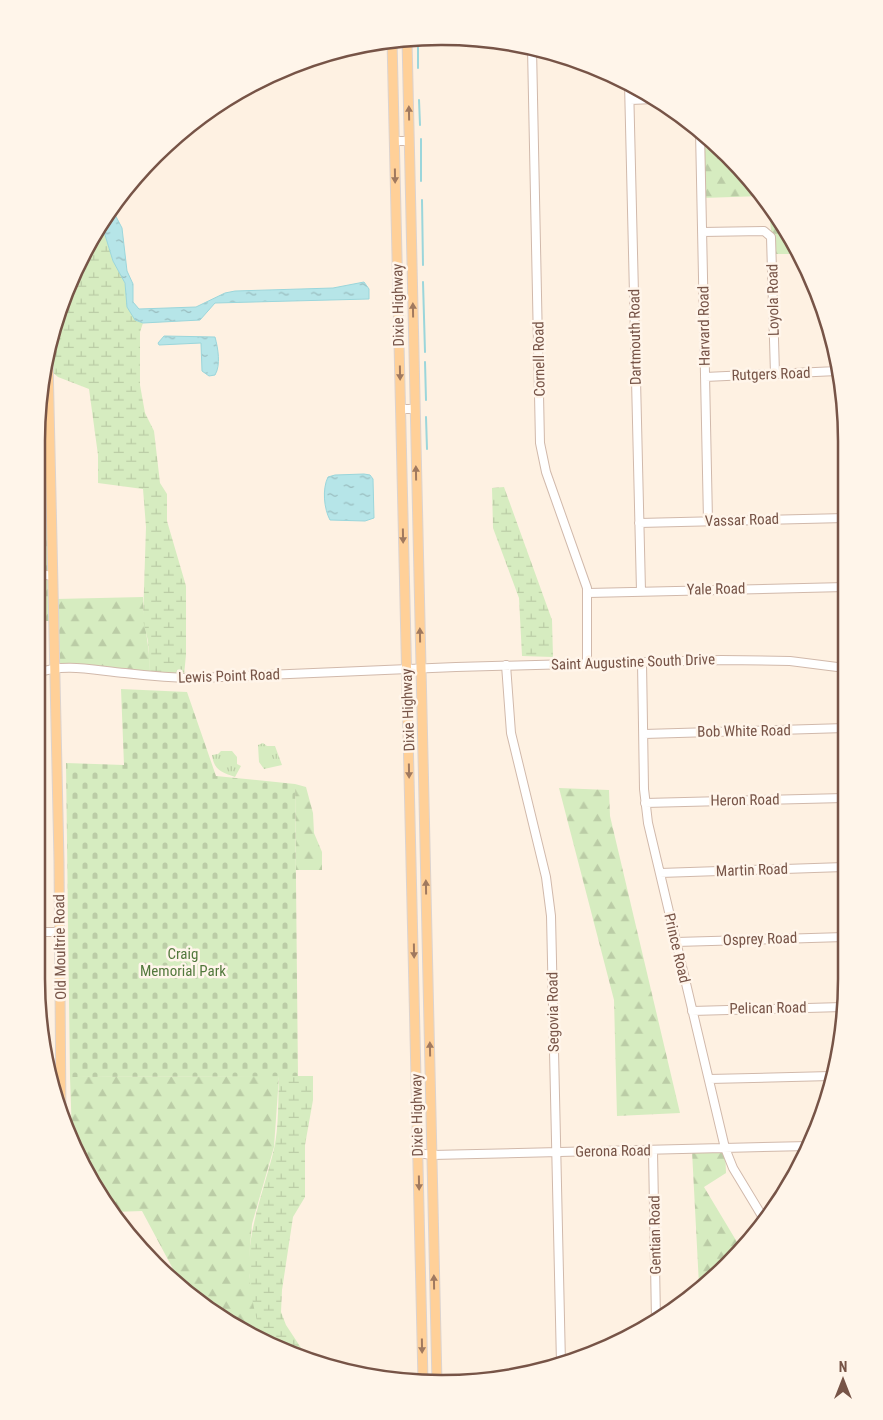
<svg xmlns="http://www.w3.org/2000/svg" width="883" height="1420" font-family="'Roboto Condensed',sans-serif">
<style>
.forest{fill:url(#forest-firs)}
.wetland{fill:url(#wetland-marsh)}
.cemetery{fill:url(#cemetery-stones)}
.park{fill:url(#park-tufts)}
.water{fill:url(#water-ripples);stroke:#9bd6db}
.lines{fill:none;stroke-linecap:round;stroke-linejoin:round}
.stream{stroke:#9bd6db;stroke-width:2}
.minor-casing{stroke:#d1b9ab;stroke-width:10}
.major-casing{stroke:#dcd3cf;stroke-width:11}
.minor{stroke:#fff;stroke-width:8}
.major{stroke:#ffd098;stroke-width:9}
.oneway{fill:#a0795f}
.labels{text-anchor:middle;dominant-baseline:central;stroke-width:5;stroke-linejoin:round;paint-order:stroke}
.street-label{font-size:15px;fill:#775447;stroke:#fff5ea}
.park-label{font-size:15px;fill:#52783c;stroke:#fff5ea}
.rim{fill:none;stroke:#775447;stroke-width:2.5}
</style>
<defs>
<pattern id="forest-firs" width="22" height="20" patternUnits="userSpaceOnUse" patternTransform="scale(1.25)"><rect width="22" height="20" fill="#d6ecc0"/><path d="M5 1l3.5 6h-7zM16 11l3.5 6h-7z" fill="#bbcca6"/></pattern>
<pattern id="wetland-marsh" width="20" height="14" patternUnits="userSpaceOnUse" patternTransform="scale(1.25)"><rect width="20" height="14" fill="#d6ecc0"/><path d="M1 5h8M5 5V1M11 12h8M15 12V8" fill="none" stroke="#bbcca6"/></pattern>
<pattern id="cemetery-stones" width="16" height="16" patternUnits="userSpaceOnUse" patternTransform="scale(1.25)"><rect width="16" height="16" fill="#d6ecc0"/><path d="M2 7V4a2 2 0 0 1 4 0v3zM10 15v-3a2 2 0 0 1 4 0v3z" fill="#bbcca6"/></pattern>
<pattern id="park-tufts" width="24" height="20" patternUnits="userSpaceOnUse" patternTransform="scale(1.25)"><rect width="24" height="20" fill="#d6ecc0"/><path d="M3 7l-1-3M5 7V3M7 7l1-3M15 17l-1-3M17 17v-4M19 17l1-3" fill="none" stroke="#bbcca6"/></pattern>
<pattern id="water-ripples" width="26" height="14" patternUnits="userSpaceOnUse" patternTransform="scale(1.25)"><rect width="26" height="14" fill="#b6e5e8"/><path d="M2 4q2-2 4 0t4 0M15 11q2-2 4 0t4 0" fill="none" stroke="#99bcbe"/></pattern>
</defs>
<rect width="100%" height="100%" fill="#fef1e2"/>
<path class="forest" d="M 700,131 L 746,175 L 762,196 L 703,198 Z
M 768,205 L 793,239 L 799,254 L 774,254 Z
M 45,369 L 50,621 L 38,621 L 40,389 Z
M 143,597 C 143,623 150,647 150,672 L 58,665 L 56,599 Z
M 295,784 L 306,787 L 313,813 L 314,833 L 322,852 L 322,870 L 296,870 Z
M 559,788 L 609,790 L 610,816 L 680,1113 L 617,1116 L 614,1000 Z
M 279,1076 L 274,1147 L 252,1224 L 250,1246 L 249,1274 L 261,1337 L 216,1315 L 173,1274 L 173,1269 L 142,1211 L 113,1212 L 72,1135 L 70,1077 Z
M 725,1148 L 726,1173 L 704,1187 L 740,1247 L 699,1285 L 692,1151 Z"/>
<path class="wetland" d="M 102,225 L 113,261 L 123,277 L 135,320 L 143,323 L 140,332 L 140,385 L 145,413 L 154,431 L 160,483 L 167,494 L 167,521 L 186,586 L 186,655 L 184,675 L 150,672 L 148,641 L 143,620 L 146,527 L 143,489 L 98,483 L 98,455 L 89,389 L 58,377 L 51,371 L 50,349 L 67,287 Z
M 504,487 L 552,620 L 553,657 L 522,656 L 519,598 L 493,528 L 492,488 Z
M 279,1076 L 313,1076 L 313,1100 L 305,1145 L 305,1197 L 293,1217 L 282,1290 L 281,1312 L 286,1325 L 307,1357 L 330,1361 L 342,1367 L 312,1362 L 261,1337 C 256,1317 250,1294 249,1273 C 247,1230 264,1191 274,1149 C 279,1126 278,1100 279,1076 Z"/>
<path class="cemetery" d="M 121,689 L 187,692 L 216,776 L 295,784 L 298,1076 L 70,1077 L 66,763 L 124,765 Z"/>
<path class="park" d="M 263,743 L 267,746 L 275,746 L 282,765 L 264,769 L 259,762 L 258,745 Z
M 221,751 L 232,751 L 237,757 L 237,764 L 241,766 L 235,777 C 221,772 214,770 212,755 L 218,754 Z"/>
<path class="water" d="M 112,209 L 122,228 L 127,271 L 133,284 L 133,302 L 139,309 L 196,307 L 225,293 L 235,291 L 333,288 L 364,282 L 369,289 L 369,299 L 215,303 L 200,320 L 143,323 L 135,320 L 127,307 L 125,283 L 113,261 L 102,225 Z
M 164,336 L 215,337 C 218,348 221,365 215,375 L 209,376 L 202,371 L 201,343 L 159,345 L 158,343 Z
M 364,474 L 370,475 L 373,479 L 374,518 L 365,521 L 330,520 C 324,509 322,489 328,477 L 335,475 Z"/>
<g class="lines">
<path class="stream" d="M 418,39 L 418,68
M 419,100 L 420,125
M 421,139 L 421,181
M 422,200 L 423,265
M 423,282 L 425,352
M 425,362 L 426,400
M 426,417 L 427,449"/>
<g class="minor-casing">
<path id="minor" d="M 532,48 L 540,443 L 546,472 L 587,588 L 587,663
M 532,50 L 543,49
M 629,83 L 641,591
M 630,100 L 655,99
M 700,131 L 708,521
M 395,141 L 409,141
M 702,232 L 764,231 L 771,237 L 775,374
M 824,308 L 843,400
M 705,377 L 837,371
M 844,404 L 846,421
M 401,409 L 415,409
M 39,433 L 49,433
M 39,442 L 49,442
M 639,523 L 845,518
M 39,574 L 53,576
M 588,593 L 845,587
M 642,662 L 644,789 L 648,823 L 725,1148 L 733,1168 L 765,1221
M 506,665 L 511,733 L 546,877 L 551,916 L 561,1364
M 38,673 C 64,662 98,671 125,673 C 150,676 174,678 198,678 L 456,667 L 721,660 L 790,661 L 845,668
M 644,734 L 845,728
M 645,803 L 844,798
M 660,873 L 844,867
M 37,932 L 60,932
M 676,942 L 844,937
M 692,1011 L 843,1007
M 709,1079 L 831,1076
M 653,1150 L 656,1320
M 418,1153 L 432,1155 L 809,1146"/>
</g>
<g class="major-casing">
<path id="major" d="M 407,39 L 437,1383
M 392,40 L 423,1381
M 48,359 L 59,861 L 61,1116"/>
</g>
<use href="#minor" class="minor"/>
<use href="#major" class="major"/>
</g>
<defs><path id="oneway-solid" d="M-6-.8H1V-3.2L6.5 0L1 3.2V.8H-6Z" transform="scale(1.25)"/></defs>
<g class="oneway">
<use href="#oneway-solid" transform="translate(409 113) rotate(-91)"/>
<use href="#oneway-solid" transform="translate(395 176) rotate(89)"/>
<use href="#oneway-solid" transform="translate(413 310) rotate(-91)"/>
<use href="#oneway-solid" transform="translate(400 373) rotate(89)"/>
<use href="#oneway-solid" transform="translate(416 473) rotate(-91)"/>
<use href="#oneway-solid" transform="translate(403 536) rotate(89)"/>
<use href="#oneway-solid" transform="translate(420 635) rotate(-91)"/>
<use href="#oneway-solid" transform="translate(409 771) rotate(89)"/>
<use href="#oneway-solid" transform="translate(426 887) rotate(-91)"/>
<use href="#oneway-solid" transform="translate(414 951) rotate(89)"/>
<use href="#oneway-solid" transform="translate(430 1049) rotate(-91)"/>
<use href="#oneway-solid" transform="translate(419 1183) rotate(89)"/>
<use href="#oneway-solid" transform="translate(434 1282) rotate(-91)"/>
<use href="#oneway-solid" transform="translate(422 1346) rotate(89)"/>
</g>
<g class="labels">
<g class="street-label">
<text transform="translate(773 300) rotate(-91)">Loyola Road</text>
<text transform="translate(398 305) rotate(-91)">Dixie Highway</text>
<text transform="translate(704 326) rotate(-91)">Harvard Road</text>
<text transform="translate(635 337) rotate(-91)">Dartmouth Road</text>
<text transform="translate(539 359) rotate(-91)">Cornell Road</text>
<text transform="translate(771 374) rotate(-2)">Rutgers Road</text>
<text transform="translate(742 520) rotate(-2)">Vassar Road</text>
<text transform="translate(716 589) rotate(-1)">Yale Road</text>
<text transform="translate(633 662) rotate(-2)">Saint Augustine South Drive</text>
<text transform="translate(229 676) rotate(-2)">Lewis Point Road</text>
<text transform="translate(408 710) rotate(-92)">Dixie Highway</text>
<text transform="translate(744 731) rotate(-1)">Bob White Road</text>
<text transform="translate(745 800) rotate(-1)">Heron Road</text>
<text transform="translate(752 870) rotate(-2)">Martin Road</text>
<text transform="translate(760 939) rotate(-2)">Osprey Road</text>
<text transform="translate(60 947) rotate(-91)">Old Moultrie Road</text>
<text transform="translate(677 948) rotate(77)">Prince Road</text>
<text transform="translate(768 1008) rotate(-1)">Pelican Road</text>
<text transform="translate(553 1012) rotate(-91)">Segovia Road</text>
<text transform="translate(417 1115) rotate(-91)">Dixie Highway</text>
<text transform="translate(613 1151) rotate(-1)">Gerona Road</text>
<text transform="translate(655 1235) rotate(-91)">Gentian Road</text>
</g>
<g class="park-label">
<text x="183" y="954">Craig<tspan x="183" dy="17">Memorial Park</tspan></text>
</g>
</g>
<path d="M0 0H883V1420H0ZM441 45H442A396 396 0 0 1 838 441V979A396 396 0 0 1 442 1375H441A396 396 0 0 1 45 979V441A396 396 0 0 1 441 45Z" fill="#fff5ea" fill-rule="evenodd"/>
<path class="rim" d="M441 45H442A396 396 0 0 1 838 441V979A396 396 0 0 1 442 1375H441A396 396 0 0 1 45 979V441A396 396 0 0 1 441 45Z"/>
<g transform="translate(843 1380)" stroke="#fff5ea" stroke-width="4" paint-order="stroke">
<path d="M0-4L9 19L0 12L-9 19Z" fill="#775447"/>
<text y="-8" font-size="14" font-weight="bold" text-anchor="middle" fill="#775447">N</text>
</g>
</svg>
